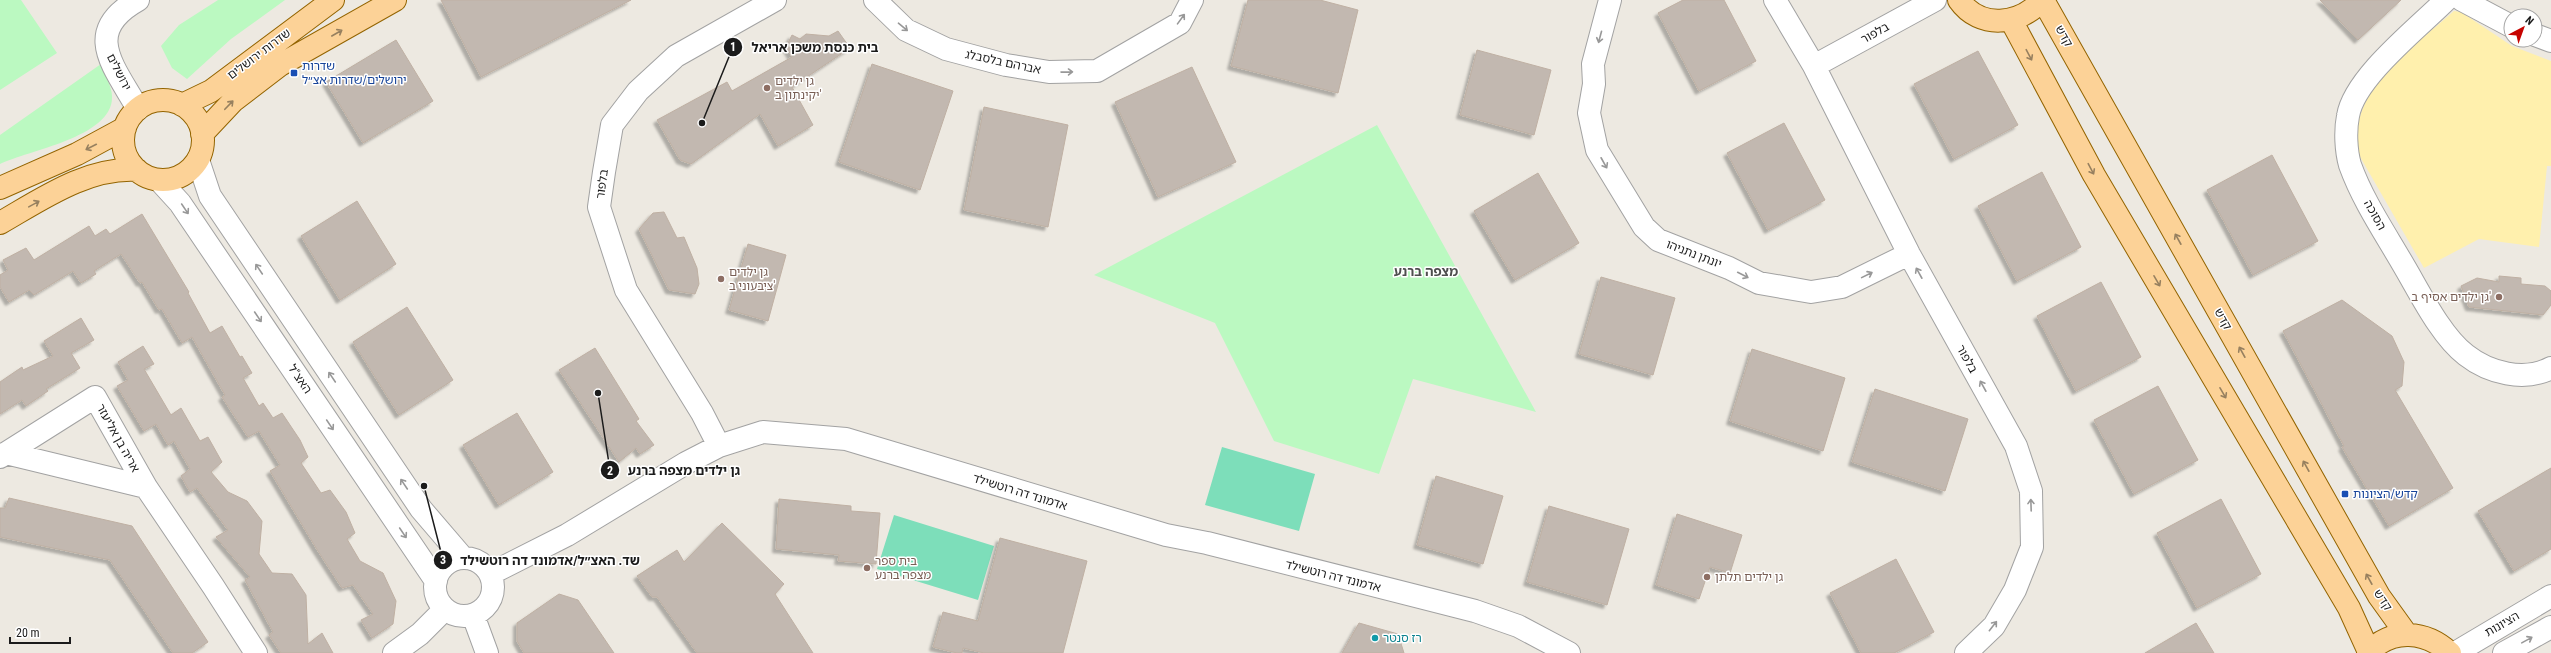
<svg xmlns="http://www.w3.org/2000/svg" width="2551" height="653" font-family="'Roboto Condensed','Noto Sans Hebrew',sans-serif">
<style>
.sand{fill:#fff0ad}
.park{fill:#bbf9c1}
.pitch{fill:#7ddeba}
.building{fill:#c2b8b0;stroke:#bfb0a3;filter:url(#shadow)}
.lines{fill:none;stroke-linecap:round;stroke-linejoin:round}
.minor-casing{stroke:#a2a2a2;stroke-width:24}
.major-casing{stroke:#936400;stroke-width:24}
.minor{stroke:#fff;stroke-width:22}
.major{stroke:#fcd297;stroke-width:22}
.oneway{stroke:#989898}
.oneway2{stroke:#97805f}
.transit-dot{fill:#1a4fb4;stroke:#fff;stroke-width:1.5}
.education-dot{fill:#8d6e63;stroke:#fff;stroke-width:1.5}
.culture-dot{fill:#0f9aa8;stroke:#fff;stroke-width:1.5}
.labels{text-anchor:middle;dominant-baseline:central;stroke-width:3;stroke-linejoin:round;paint-order:stroke}
.street-label{font-size:12px;fill:#1b1b1b;stroke:#fff}
.transit-label{font-size:12px;fill:#164399;stroke:#fff;text-anchor:start}
.education-label{font-size:12px;fill:#785e54;stroke:#fff;text-anchor:start}
.culture-label{font-size:12px;fill:#0d838f;stroke:#fff;text-anchor:start}
.neighbourhood-label{font-size:13px;font-weight:bold;fill:#4e4e4e;stroke:#fff}
.leader{fill:none;stroke:#1b1b1b;stroke-width:1.5}
.callout-dot{fill:#1b1b1b;stroke:#fff;stroke-width:1.5}
.mark-label{font-size:12px;text-anchor:middle;font-weight:bold;fill:#fff}
.callout-label{font-size:13px;text-anchor:middle;font-weight:bold;fill:#1b1b1b;stroke:#fff;stroke-width:3;stroke-linejoin:round;paint-order:stroke}
</style>
<defs>
<filter id="shadow"><feDropShadow dx="-3.5" dy="3.5" stdDeviation="1" flood-color="#0004"/></filter>
</defs>
<rect width="100%" height="100%" fill="#ede9e1"/>
<path class="sand" d="M 2454,11 L 2461,12 L 2512,46 L 2551,61 L 2551,166 L 2547,166 L 2539,247 L 2479,239 L 2424,268 L 2355,148 C 2357,81 2408,52 2454,11 Z"/>
<path class="park" d="M 0,0 L 21,0 L 57,53 L 0,90 Z
M 218,0 L 285,0 L 231,39 L 187,79 L 172,68 L 161,46 L 179,25 Z
M 101,64 C 104,74 112,86 112,96 C 114,137 28,150 0,164 L 0,135 Z
M 1377,125 L 1536,412 L 1413,379 L 1379,474 L 1274,441 L 1215,323 L 1094,275 Z"/>
<path class="pitch" d="M 1222,447 L 1315,474 L 1299,531 L 1205,505 Z
M 894,515 L 994,546 L 978,600 L 877,569 Z"/>
<path class="building" d="M 441,0 L 631,0 L 481,77 Z
M 1248,0 L 1320,0 L 1358,10 L 1338,93 L 1231,66 Z
M 1683,0 L 1724,0 L 1756,61 L 1699,91 L 1658,13 Z
M 2320,0 L 2401,0 L 2358,40 Z
M 838,31 L 850,48 L 792,87 L 813,125 L 778,146 L 760,114 L 691,164 L 680,160 L 657,120 L 727,82 L 732,91 L 792,57 L 786,47 L 792,35 L 800,39 L 806,34 L 829,36 Z
M 396,40 L 433,101 L 363,143 L 326,82 Z
M 1477,50 L 1551,70 L 1534,135 L 1460,115 Z
M 1978,51 L 2018,125 L 1954,159 L 1914,84 Z
M 872,64 L 953,91 L 920,190 L 839,162 Z
M 1192,67 L 1236,162 L 1158,197 L 1115,102 Z
M 984,107 L 1068,125 L 1048,227 L 964,210 Z
M 1784,123 L 1825,200 L 1768,230 L 1727,153 Z
M 2272,155 L 2318,241 L 2253,275 L 2207,190 Z
M 2042,172 L 2081,247 L 2017,281 L 1978,206 Z
M 1538,173 L 1579,243 L 1515,280 L 1474,211 Z
M 357,201 L 396,264 L 340,300 L 301,236 Z
M 664,212 L 677,238 L 684,237 L 697,268 L 699,284 L 695,294 L 669,290 L 639,229 L 653,213 Z
M 142,214 L 189,292 L 188,293 L 210,333 L 222,326 L 240,357 L 242,356 L 252,373 L 243,378 L 259,406 L 263,403 L 273,418 L 282,413 L 300,440 L 308,457 L 301,463 L 321,493 L 330,490 L 346,512 L 355,533 L 347,539 L 360,561 L 383,573 L 396,601 L 393,624 L 372,638 L 361,620 L 373,614 L 353,585 L 342,588 L 316,548 L 270,471 L 280,465 L 259,431 L 248,437 L 222,397 L 225,395 L 192,337 L 182,343 L 162,309 L 159,310 L 142,282 L 140,283 L 121,254 L 94,271 L 96,274 L 81,283 L 73,271 L 34,295 L 29,290 L 9,302 L 0,287 L 0,275 L 8,270 L 3,260 L 26,248 L 34,260 L 89,226 L 95,236 L 106,229 L 110,234 Z
M 748,244 L 786,255 L 768,321 L 729,310 Z
M 2499,276 L 2521,278 L 2521,284 L 2545,286 L 2551,291 L 2551,305 L 2543,315 L 2469,307 L 2461,286 L 2477,278 L 2499,282 Z
M 1601,277 L 1675,298 L 1653,375 L 1579,354 Z
M 2101,282 L 2141,357 L 2076,391 L 2037,316 Z
M 2342,300 L 2392,336 L 2404,362 L 2402,386 L 2395,390 L 2453,488 L 2389,526 L 2342,447 L 2344,446 L 2283,331 Z
M 407,307 L 453,380 L 399,415 L 353,342 Z
M 81,318 L 94,340 L 71,353 L 80,368 L 46,389 L 48,391 L 26,406 L 22,400 L 0,414 L 0,382 L 22,367 L 23,370 L 53,356 L 44,341 Z
M 143,346 L 154,364 L 144,369 L 171,415 L 181,408 L 200,441 L 208,437 L 222,462 L 211,472 L 228,492 L 247,501 L 262,521 L 259,554 L 272,573 L 292,574 L 306,595 L 308,644 L 322,633 L 333,653 L 281,653 L 269,635 L 273,632 L 245,580 L 250,577 L 216,537 L 228,530 L 197,488 L 190,492 L 181,476 L 190,469 L 174,441 L 168,445 L 156,424 L 144,431 L 117,386 L 128,380 L 118,362 Z
M 595,348 L 639,419 L 636,421 L 654,445 L 640,454 L 636,448 L 619,462 L 559,370 Z
M 1752,349 L 1845,378 L 1823,451 L 1730,421 Z
M 2158,386 L 2198,460 L 2134,494 L 2094,420 Z
M 1875,389 L 1968,419 L 1945,491 L 1852,462 Z
M 517,413 L 553,472 L 499,505 L 463,445 Z
M 2551,468 L 2551,549 L 2514,571 L 2478,511 Z
M 1436,476 L 1503,496 L 1483,564 L 1417,545 Z
M 9,498 L 132,526 L 208,642 L 192,653 L 173,653 L 110,560 L 0,537 L 0,508 L 5,508 Z
M 779,499 L 851,506 L 851,511 L 880,513 L 876,564 L 838,561 L 839,555 L 776,549 Z
M 2221,499 L 2261,574 L 2197,608 L 2157,533 Z
M 1549,506 L 1629,529 L 1607,605 L 1527,582 Z
M 1677,514 L 1742,535 L 1730,573 L 1710,567 L 1699,599 L 1656,585 Z
M 722,523 L 784,584 L 775,594 L 813,653 L 697,653 L 657,597 L 652,597 L 637,576 L 677,550 L 684,562 Z
M 1000,538 L 1087,561 L 1063,653 L 984,653 L 963,648 L 962,653 L 957,653 L 933,647 L 943,612 L 978,621 Z
M 1896,559 L 1934,632 L 1894,653 L 1861,653 L 1830,593 Z
M 559,594 L 578,600 L 614,653 L 524,653 L 517,641 L 517,623 Z
M 1359,623 L 1398,634 L 1404,653 L 1342,653 Z
M 2196,623 L 2214,653 L 2145,653 Z"/>
<g class="lines">
<g class="minor-casing">
<path id="minor" d="M 138,0 C 81,32 114,66 138,109
M 875,0 L 906,30 L 946,49 L 1006,65 L 1049,72 L 1097,71 L 1180,23 L 1192,0
M 1610,0 L 1593,64 L 1594,84 L 1589,113 L 1597,150 L 1644,227 L 1658,240 L 1729,268 L 1759,283 L 1811,292 L 1842,287 L 1909,254
M 1775,0 L 1814,66 L 1909,254 L 2016,446 L 2031,491 L 2032,547 L 2015,590 L 1994,626 L 1966,653
M 2446,0 C 2418,28 2354,78 2348,116 C 2345,131 2346,151 2350,165 C 2363,201 2385,233 2404,266 C 2420,293 2441,336 2466,355 C 2489,373 2524,382 2551,368
M 2462,0 L 2511,26
M 2535,35 L 2551,41
M 1814,66 L 1935,0
M 198,160 L 210,196 L 421,509 L 463,558
M 159,180 L 180,203 L 436,581
M 719,446 L 702,413 L 626,290 L 599,207 L 604,172 L 612,125 L 638,91 L 676,56 L 775,0
M 0,457 L 95,397 L 146,487 L 6,453
M 146,487 L 213,586 L 256,653
M435 587a29 29 0 1 1 58 0a29 29 0 1 1-58 0Z
M 490,574 L 567,535 L 686,463 L 719,446 L 763,432 L 846,439 L 1166,535 L 1207,543 L 1475,611 L 1518,626 L 1569,653
M 473,615 L 487,653
M 394,653 L 420,634 L 445,609
M 2455,653 L 2551,596
M 2504,653 L 2551,627"/>
</g>
<g class="major-casing">
<path id="major" d="M 1959,0 C 1980,30 2020,25 2042,0
M 2043,0 L 2379,596 L 2407,635
M 2011,20 L 2094,175 L 2349,608 L 2369,652
M123 140a40 40 0 1 1 80 0a40 40 0 1 1-80 0Z
M 182,105 L 211,91 L 333,0
M 202,134 L 233,101 L 280,65 L 395,0
M 0,188 L 77,154 L 125,128
M 0,223 C 42,199 87,167 137,170
M 2368,653 C 2392,627 2426,631 2450,653"/>
</g>
<use href="#minor" class="minor"/>
<use href="#major" class="major"/>
</g>
<defs><path id="oneway-shaft" d="M-6 0H5M1.5-3L5.5 0L1.5 3" fill="none" stroke-width="1.6" stroke-linecap="round" stroke-linejoin="round"/></defs>
<g class="oneway">
<use href="#oneway-shaft" transform="translate(1181 19) rotate(-54)"/>
<use href="#oneway-shaft" transform="translate(903 27) rotate(40)"/>
<use href="#oneway-shaft" transform="translate(1600 37) rotate(105)"/>
<use href="#oneway-shaft" transform="translate(1067 72) rotate(-1)"/>
<use href="#oneway-shaft" transform="translate(1604 163) rotate(61)"/>
<use href="#oneway-shaft" transform="translate(185 209) rotate(56)"/>
<use href="#oneway-shaft" transform="translate(259 269) rotate(-124)"/>
<use href="#oneway-shaft" transform="translate(1919 273) rotate(-119)"/>
<use href="#oneway-shaft" transform="translate(1743 275) rotate(27)"/>
<use href="#oneway-shaft" transform="translate(1867 275) rotate(-26)"/>
<use href="#oneway-shaft" transform="translate(258 317) rotate(56)"/>
<use href="#oneway-shaft" transform="translate(332 377) rotate(-124)"/>
<use href="#oneway-shaft" transform="translate(1983 386) rotate(-119)"/>
<use href="#oneway-shaft" transform="translate(330 425) rotate(56)"/>
<use href="#oneway-shaft" transform="translate(404 484) rotate(-124)"/>
<use href="#oneway-shaft" transform="translate(2031 505) rotate(-92)"/>
<use href="#oneway-shaft" transform="translate(403 533) rotate(56)"/>
<use href="#oneway-shaft" transform="translate(1993 626) rotate(-52)"/>
<use href="#oneway-shaft" transform="translate(2527 640) rotate(-29)"/>
</g>
<g class="oneway2">
<use href="#oneway-shaft" transform="translate(337 33) rotate(-30)"/>
<use href="#oneway-shaft" transform="translate(2029 55) rotate(62)"/>
<use href="#oneway-shaft" transform="translate(229 105) rotate(-46)"/>
<use href="#oneway-shaft" transform="translate(91 147) rotate(153)"/>
<use href="#oneway-shaft" transform="translate(2091 169) rotate(62)"/>
<use href="#oneway-shaft" transform="translate(34 204) rotate(-29)"/>
<use href="#oneway-shaft" transform="translate(2178 239) rotate(-119)"/>
<use href="#oneway-shaft" transform="translate(2157 281) rotate(60)"/>
<use href="#oneway-shaft" transform="translate(2242 352) rotate(-119)"/>
<use href="#oneway-shaft" transform="translate(2223 393) rotate(60)"/>
<use href="#oneway-shaft" transform="translate(2306 466) rotate(-119)"/>
<use href="#oneway-shaft" transform="translate(2369 579) rotate(-119)"/>
</g>
<g class="transit-dot">
<rect x="290" y="69" width="8" height="8" rx="2"/>
<rect x="2341" y="490" width="8" height="8" rx="2"/>
</g>
<g class="education-dot">
<circle cx="767" cy="88" r="4"/>
<circle cx="721" cy="279" r="4"/>
<circle cx="2499" cy="297" r="4"/>
<circle cx="867" cy="568" r="4"/>
<circle cx="1707" cy="577" r="4"/>
</g>
<circle class="culture-dot" cx="1375" cy="638" r="4"/>
<g class="labels">
<g class="street-label">
<text transform="translate(1875 33) rotate(-29)">בלפור</text>
<text transform="translate(2064 36) rotate(61)">קדש</text>
<text transform="translate(259 54) rotate(-37)">שדרות ירושלים</text>
<text transform="translate(1003 62) rotate(12)">אברהם בלסבלג</text>
<text transform="translate(119 72) rotate(63)">ירושלים</text>
<text transform="translate(602 184) rotate(-82)">בלפור</text>
<text transform="translate(2375 215) rotate(61)">הסוכה</text>
<text transform="translate(1694 254) rotate(21)">יונתן נתניהו</text>
<text transform="translate(2223 319) rotate(61)">קדש</text>
<text transform="translate(1967 359) rotate(61)">בלפור</text>
<text transform="translate(300 379) rotate(56)">האצ"ל</text>
<text transform="translate(118 438) rotate(61)">אריה בן אליעזר</text>
<text transform="translate(1020 492) rotate(17)">אדמונד דה רוטשילד</text>
<text transform="translate(1333 576) rotate(14)">אדמונד דה רוטשילד</text>
<text transform="translate(2383 600) rotate(56)">קדש</text>
<text transform="translate(2502 624) rotate(-30)">הציונות</text>
</g>
<g class="transit-label">
<text x="302" y="66">שדרות<tspan x="302" dy="14">ירושלים/שדרות אצ״ל</tspan></text>
<text x="2353" y="494">קדש/הציונות</text>
</g>
<g class="education-label">
<text x="775" y="81">גן ילדים<tspan x="775" dy="14">יקינתון ב'</tspan></text>
<text x="729" y="272">גן ילדים<tspan x="729" dy="14">ציבעוני ב'</tspan></text>
<text x="2491" y="297" text-anchor="end">גן ילדים אסיף ב'</text>
<text x="875" y="561">בית ספר<tspan x="875" dy="14">מצפה ברנע</tspan></text>
<text x="1715" y="577">גן ילדים תלתן</text>
</g>
<g class="culture-label">
<text x="1383" y="638">רז סנטר</text>
</g>
<g class="neighbourhood-label">
<text x="1426" y="271">מצפה ברנע</text>
</g>
</g>
<path class="leader" d="M702 123L733 47M598 393L610 470M424 486L443 560"/>
<g class="callout-dot">
<circle cx="702" cy="123" r="4"/>
<circle cx="598" cy="393" r="4"/>
<circle cx="424" cy="486" r="4"/>
<circle cx="733" cy="47" r="10"/>
<circle cx="610" cy="470" r="10"/>
<circle cx="443" cy="560" r="10"/>
</g>
<g class="mark-label">
<text x="733" y="51">1</text>
<text x="610" y="475">2</text>
<text x="443" y="564">3</text>
</g>
<g class="callout-label">
<text x="815" y="52">בית כנסת משכן אריאל</text>
<text x="684" y="475">גן ילדים מצפה ברנע</text>
<text x="550" y="565">שד. האצ״ל/אדמונד דה רוטשילד</text>
</g>
<g transform="translate(2523 28) rotate(41)"><circle r="19" fill="#ffffff" stroke="#a4a4a4"/>
<path d="M0-3L7 15L0 10L-7 15Z" fill="#c70300"/>
<text y="-6" font-size="11" font-weight="bold" text-anchor="middle" fill="#1b1b1b">N</text>
</g>
<path d="M10 637v6h60v-6" fill="none" stroke="#1b1b1b" stroke-width="2"/>
<text x="16" y="637" font-size="12" fill="#1b1b1b" stroke="#ffffff" stroke-width="3" paint-order="stroke">20 m</text>
</svg>
